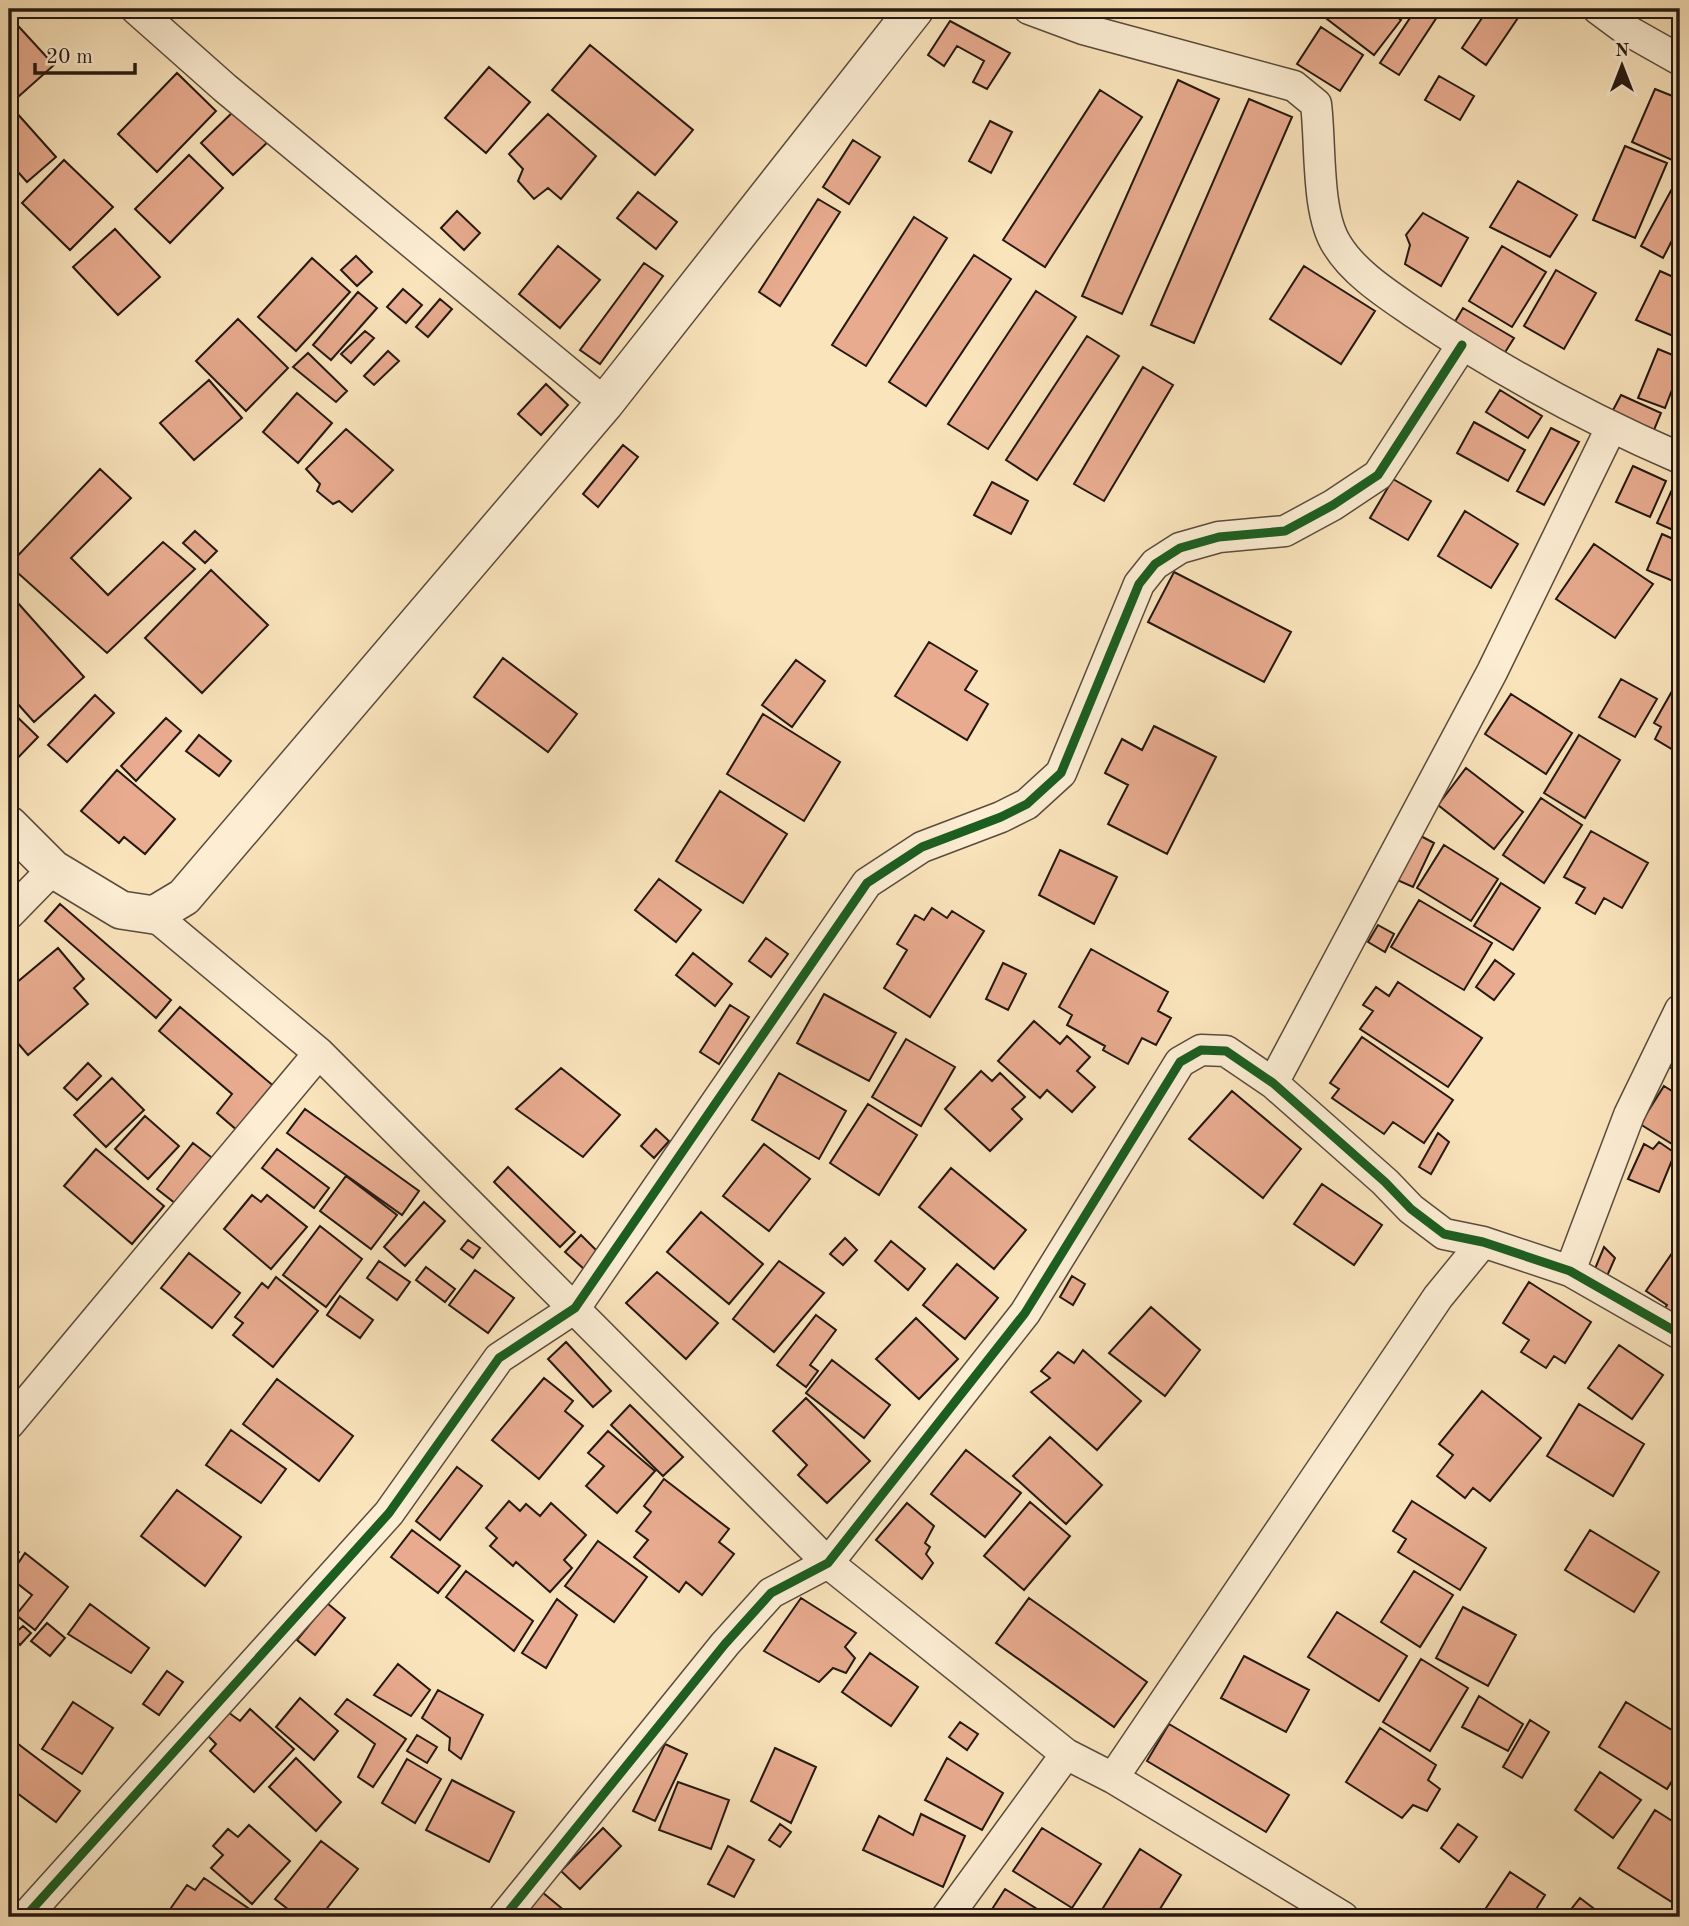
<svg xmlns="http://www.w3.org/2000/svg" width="1689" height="1926" font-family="'Old Standard TT',serif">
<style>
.building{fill:#e8ab8f;stroke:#241811;stroke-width:2}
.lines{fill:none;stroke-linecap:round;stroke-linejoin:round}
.minor-casing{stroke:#5a4b3c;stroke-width:33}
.tertiary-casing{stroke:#5a4b3c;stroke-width:40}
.minor{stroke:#fcedd3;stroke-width:30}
.tertiary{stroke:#fcedd3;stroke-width:37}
.cycleway-casing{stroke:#fcedd3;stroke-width:13}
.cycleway{stroke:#1b5e20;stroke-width:9}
</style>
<rect width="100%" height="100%" fill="#fae4bc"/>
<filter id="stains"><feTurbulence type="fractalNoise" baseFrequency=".00286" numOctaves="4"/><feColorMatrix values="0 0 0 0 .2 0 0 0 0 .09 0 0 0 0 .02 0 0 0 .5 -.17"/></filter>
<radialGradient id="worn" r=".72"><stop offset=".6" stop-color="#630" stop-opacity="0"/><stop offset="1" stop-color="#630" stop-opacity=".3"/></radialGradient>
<path class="building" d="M 1335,9 L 1387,9 L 1401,20 L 1374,55 L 1327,19 Z
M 1416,9 L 1424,9 L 1437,17 L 1399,75 L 1380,63 Z
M 1488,9 L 1524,9 L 1486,65 L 1462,48 Z
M 9,16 L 54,65 L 9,105 Z
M 950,21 L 1010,53 L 987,89 L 973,82 L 984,61 L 957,46 L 944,66 L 928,55 Z
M 1321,27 L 1363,55 L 1340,91 L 1297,64 Z
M 590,45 L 693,130 L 655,175 L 552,90 Z
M 489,67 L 530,102 L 486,153 L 445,118 Z
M 177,73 L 216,111 L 157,172 L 118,134 Z
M 1439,76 L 1474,96 L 1460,120 L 1425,100 Z
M 1178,80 L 1219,99 L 1122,314 L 1082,296 Z
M 1655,89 L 1680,99 L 1680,140 L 1672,160 L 1632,142 Z
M 1100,90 L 1142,117 L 1045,267 L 1003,240 Z
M 1249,99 L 1292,117 L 1194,343 L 1151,325 Z
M 240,105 L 272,138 L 233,175 L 201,143 Z
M 15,111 L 56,157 L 27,182 L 9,162 L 9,116 Z
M 548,114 L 596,156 L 561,199 L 548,188 L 534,199 L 518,181 L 523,169 L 509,154 Z
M 990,121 L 1012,132 L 991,173 L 969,161 Z
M 853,140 L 880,157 L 849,204 L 823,187 Z
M 1625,146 L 1667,163 L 1635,238 L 1593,220 Z
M 189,155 L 223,188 L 170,243 L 135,209 Z
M 64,160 L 113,207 L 70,250 L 22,203 Z
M 1680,174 L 1680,225 L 1663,258 L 1641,246 Z
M 1518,181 L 1577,215 L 1550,257 L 1490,227 Z
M 638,192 L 677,222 L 656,249 L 617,218 Z
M 818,199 L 840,212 L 780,306 L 759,292 Z
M 457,211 L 480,233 L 464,250 L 441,228 Z
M 1423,213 L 1468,238 L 1441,286 L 1405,264 L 1410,245 L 1406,235 Z
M 914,217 L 947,238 L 866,366 L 832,345 Z
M 115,229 L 160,277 L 118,315 L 73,267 Z
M 558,246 L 600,280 L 560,328 L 519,294 Z
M 1502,246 L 1546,272 L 1512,327 L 1469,301 Z
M 974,255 L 1011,279 L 926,406 L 889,382 Z
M 356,256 L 372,272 L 357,286 L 341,270 Z
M 312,258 L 350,292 L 296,351 L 258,317 Z
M 644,263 L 663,276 L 600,364 L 580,350 Z
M 1304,266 L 1375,311 L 1341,364 L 1270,319 Z
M 1556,270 L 1596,293 L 1564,349 L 1524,326 Z
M 1660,271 L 1680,280 L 1680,339 L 1636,320 Z
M 403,289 L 422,305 L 406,323 L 387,307 Z
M 1036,291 L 1076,317 L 988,449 L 948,424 Z
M 358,292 L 377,308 L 331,360 L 313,345 Z
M 440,299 L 452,309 L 428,337 L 416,327 Z
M 1463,308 L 1514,338 L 1504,354 L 1453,325 Z
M 238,319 L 288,368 L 246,411 L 196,361 Z
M 365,331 L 374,338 L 351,363 L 341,354 Z
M 1087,336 L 1119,356 L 1037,480 L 1006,460 Z
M 1658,349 L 1680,358 L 1680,369 L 1665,408 L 1638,398 Z
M 388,351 L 399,361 L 374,385 L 364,376 Z
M 308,353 L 347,391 L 336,402 L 293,367 Z
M 1143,367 L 1173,385 L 1104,501 L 1074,484 Z
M 209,380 L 242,418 L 194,460 L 160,423 Z
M 546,384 L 568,405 L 541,435 L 518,414 Z
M 1500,390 L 1542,416 L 1528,438 L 1486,412 Z
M 297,393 L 332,423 L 298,463 L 263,432 Z
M 1621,395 L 1661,413 L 1654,430 L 1612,412 Z
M 1474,422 L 1525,450 L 1508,481 L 1457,453 Z
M 1551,428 L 1579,442 L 1544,505 L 1517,491 Z
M 346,429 L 393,470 L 352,512 L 339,501 L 333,504 L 317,491 L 320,484 L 306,469 Z
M 623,445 L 638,457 L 598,507 L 583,494 Z
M 1633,466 L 1666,481 L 1650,517 L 1616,502 Z
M 100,469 L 131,498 L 71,558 L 108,595 L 163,542 L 195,569 L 107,653 L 9,565 Z
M 1393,479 L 1431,501 L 1408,540 L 1370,518 Z
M 992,482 L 1028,501 L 1011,534 L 974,515 Z
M 1675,483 L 1680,485 L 1680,533 L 1657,523 Z
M 1465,511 L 1518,544 L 1491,588 L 1438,556 Z
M 195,531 L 217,551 L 205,563 L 183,543 Z
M 1662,534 L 1680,542 L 1680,584 L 1647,570 Z
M 1594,544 L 1653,584 L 1615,638 L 1556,599 Z
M 211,570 L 268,625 L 202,693 L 145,638 Z
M 1174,572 L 1291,632 L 1264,682 L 1148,622 Z
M 9,593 L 84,677 L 34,722 L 9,694 Z
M 929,642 L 977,671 L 965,690 L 988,704 L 967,740 L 895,696 Z
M 503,658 L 577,714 L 548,752 L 474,697 Z
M 796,660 L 825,681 L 792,727 L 762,705 Z
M 1680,677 L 1680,754 L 1655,739 L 1661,727 L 1654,723 Z
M 1621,679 L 1657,699 L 1635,737 L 1599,717 Z
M 1511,694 L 1572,733 L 1546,774 L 1485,734 Z
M 95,695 L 114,713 L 67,762 L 48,745 Z
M 9,709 L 38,737 L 9,767 Z
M 763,714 L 840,762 L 804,821 L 727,774 Z
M 166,718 L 181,731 L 136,781 L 121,766 Z
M 1154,726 L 1216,757 L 1167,854 L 1108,824 L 1128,785 L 1105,773 L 1122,739 L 1142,750 Z
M 199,735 L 231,761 L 219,776 L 186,751 Z
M 1579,735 L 1620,760 L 1585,818 L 1544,793 Z
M 1466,768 L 1523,812 L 1494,849 L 1438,805 Z
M 117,770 L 175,819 L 145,854 L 124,837 L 119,843 L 81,811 Z
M 720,791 L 787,834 L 743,903 L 676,861 Z
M 1541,798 L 1582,825 L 1544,883 L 1503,855 Z
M 1591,831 L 1648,863 L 1622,908 L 1604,898 L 1595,914 L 1576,903 L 1585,888 L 1564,877 Z
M 1417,834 L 1434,843 L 1413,887 L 1395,879 Z
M 1444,845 L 1498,879 L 1471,921 L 1417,888 Z
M 1060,850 L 1117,877 L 1094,924 L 1039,895 Z
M 659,879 L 701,910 L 676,942 L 635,910 Z
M 1501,883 L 1540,908 L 1513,950 L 1474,926 Z
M 1680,892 L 1680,913 L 1672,909 Z
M 1419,900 L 1492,943 L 1464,990 L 1391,947 Z
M 60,904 L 171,1000 L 156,1018 L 45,921 Z
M 932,908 L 947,918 L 952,911 L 984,931 L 930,1017 L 884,988 L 907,950 L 897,944 L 915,915 L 924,920 Z
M 1378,925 L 1394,934 L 1385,952 L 1368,942 Z
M 766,938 L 788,954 L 771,977 L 749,961 Z
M 58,948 L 84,979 L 74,988 L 88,1004 L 28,1055 L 9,1033 L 9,989 Z
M 1091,949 L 1168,992 L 1158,1011 L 1171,1018 L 1156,1045 L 1142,1038 L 1128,1064 L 1103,1050 L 1105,1046 L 1067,1025 L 1072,1015 L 1059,1007 Z
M 693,953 L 732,984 L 715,1006 L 676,975 Z
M 1495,960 L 1514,974 L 1494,1000 L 1476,987 Z
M 1003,963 L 1026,974 L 1008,1010 L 986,999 Z
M 1398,982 L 1482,1038 L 1448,1087 L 1360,1029 L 1373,1011 L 1363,1005 L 1376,987 L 1389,996 Z
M 824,994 L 896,1033 L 869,1081 L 797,1043 Z
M 730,1005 L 749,1017 L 719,1064 L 700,1052 Z
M 180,1007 L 276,1088 L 238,1131 L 217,1113 L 232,1094 L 159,1031 Z
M 1034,1021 L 1060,1044 L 1067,1036 L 1090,1057 L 1077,1071 L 1095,1087 L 1072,1112 L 1047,1090 L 1040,1098 L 998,1061 Z
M 1362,1037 L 1453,1100 L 1424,1143 L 1393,1122 L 1384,1134 L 1332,1098 L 1339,1089 L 1330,1083 Z
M 906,1039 L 955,1067 L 921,1126 L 872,1097 Z
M 1680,1053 L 1680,1073 L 1671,1068 Z
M 88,1063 L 101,1076 L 77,1100 L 64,1088 Z
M 561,1068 L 620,1115 L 583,1157 L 516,1109 Z
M 981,1071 L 992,1081 L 1000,1073 L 1025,1097 L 1012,1109 L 1022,1119 L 990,1151 L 945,1109 Z
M 779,1073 L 846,1111 L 819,1159 L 752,1120 Z
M 112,1078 L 144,1110 L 106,1147 L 74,1115 Z
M 1664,1086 L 1680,1096 L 1680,1149 L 1640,1124 Z
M 1232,1091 L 1301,1149 L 1263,1198 L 1189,1139 Z
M 868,1104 L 917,1135 L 879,1195 L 830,1163 Z
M 305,1109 L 419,1191 L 402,1215 L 287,1133 Z
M 145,1116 L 179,1146 L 148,1179 L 115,1149 Z
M 656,1129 L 669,1141 L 654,1158 L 641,1146 Z
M 1438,1133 L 1449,1142 L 1431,1174 L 1419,1167 Z
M 1659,1142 L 1675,1153 L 1659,1192 L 1628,1179 L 1644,1144 L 1653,1149 Z
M 193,1143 L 216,1161 L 180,1207 L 157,1189 Z
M 764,1144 L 810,1179 L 769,1231 L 723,1196 Z
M 96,1149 L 164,1206 L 132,1244 L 64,1186 Z
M 277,1149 L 329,1188 L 314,1208 L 262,1168 Z
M 508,1167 L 575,1232 L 560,1247 L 494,1182 Z
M 951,1168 L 1026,1230 L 994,1269 L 919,1207 Z
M 346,1176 L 397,1215 L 371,1249 L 320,1211 Z
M 1322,1184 L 1382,1225 L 1354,1265 L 1294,1224 Z
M 252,1195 L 261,1202 L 267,1195 L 307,1227 L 271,1269 L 224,1229 Z
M 424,1202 L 445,1221 L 405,1266 L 384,1247 Z
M 701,1212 L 763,1264 L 729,1304 L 667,1252 Z
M 320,1226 L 362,1259 L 326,1307 L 283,1275 Z
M 581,1235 L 599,1253 L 584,1269 L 565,1252 Z
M 845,1238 L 857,1250 L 843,1265 L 830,1254 Z
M 468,1240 L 480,1248 L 473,1258 L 461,1249 Z
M 891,1241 L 925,1269 L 908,1290 L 875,1261 Z
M 1679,1243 L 1680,1244 L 1680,1329 L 1660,1316 L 1667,1305 L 1646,1291 Z
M 1604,1247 L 1615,1258 L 1607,1276 L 1594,1271 Z
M 189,1253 L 240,1293 L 212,1328 L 161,1288 Z
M 379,1261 L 410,1282 L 397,1300 L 367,1278 Z
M 779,1261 L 824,1293 L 774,1352 L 733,1319 Z
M 957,1264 L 998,1298 L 965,1339 L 923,1305 Z
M 426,1267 L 455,1289 L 445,1302 L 416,1280 Z
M 475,1270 L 514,1298 L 488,1333 L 449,1305 Z
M 657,1272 L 718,1323 L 686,1359 L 626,1303 Z
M 1072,1276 L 1085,1284 L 1073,1305 L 1060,1297 Z
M 276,1277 L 318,1311 L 273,1367 L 233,1335 L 243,1323 L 235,1317 L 262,1283 L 268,1288 Z
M 1529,1282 L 1591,1322 L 1565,1363 L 1554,1356 L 1546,1368 L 1521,1352 L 1529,1340 L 1503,1323 Z
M 340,1296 L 373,1320 L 360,1338 L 327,1315 Z
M 1151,1307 L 1200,1350 L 1165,1396 L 1109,1353 Z
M 816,1315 L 836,1330 L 810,1365 L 818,1371 L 806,1387 L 777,1365 Z
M 916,1318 L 958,1359 L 919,1399 L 876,1359 Z
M 566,1342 L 611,1391 L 593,1407 L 548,1359 Z
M 1619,1345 L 1663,1375 L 1632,1419 L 1588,1388 Z
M 1083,1350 L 1141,1401 L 1097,1450 L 1031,1392 L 1050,1378 L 1041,1371 L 1058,1352 L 1074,1363 Z
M 832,1360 L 890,1405 L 864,1438 L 806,1393 Z
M 544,1378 L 573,1401 L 565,1411 L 583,1426 L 539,1479 L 492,1440 Z
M 277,1379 L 353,1436 L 319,1481 L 243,1424 Z
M 1482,1391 L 1541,1438 L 1490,1501 L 1473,1488 L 1465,1498 L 1437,1476 L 1453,1455 L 1439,1444 Z
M 806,1398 L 870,1461 L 827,1503 L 798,1475 L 807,1465 L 773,1431 Z
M 1579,1404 L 1644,1444 L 1613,1496 L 1547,1456 Z
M 630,1405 L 683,1457 L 663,1476 L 611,1425 Z
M 231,1430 L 286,1469 L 261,1503 L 206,1465 Z
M 608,1431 L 655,1471 L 617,1513 L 586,1486 L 604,1466 L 588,1453 Z
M 1050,1437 L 1102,1485 L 1066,1524 L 1013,1476 Z
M 966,1450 L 1021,1493 L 985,1537 L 931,1494 Z
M 457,1467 L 482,1486 L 440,1540 L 416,1521 Z
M 664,1479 L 729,1529 L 719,1542 L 734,1554 L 702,1595 L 686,1582 L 679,1592 L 634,1557 L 648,1540 L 636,1531 L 651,1512 L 644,1506 Z
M 177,1490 L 241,1537 L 205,1586 L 141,1536 Z
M 509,1501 L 520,1511 L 526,1504 L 540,1516 L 551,1503 L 586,1535 L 564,1560 L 572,1568 L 550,1592 L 516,1562 L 513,1566 L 490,1546 L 497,1538 L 486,1528 Z
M 1412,1501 L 1486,1548 L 1460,1590 L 1398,1552 L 1406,1539 L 1393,1531 Z
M 1030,1502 L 1070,1536 L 1024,1590 L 984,1556 Z
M 907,1503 L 934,1526 L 925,1543 L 930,1547 L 926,1554 L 933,1563 L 922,1579 L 876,1540 Z
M 412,1530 L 460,1566 L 438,1593 L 391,1557 Z
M 1590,1530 L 1659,1572 L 1634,1612 L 1565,1570 Z
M 598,1541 L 647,1577 L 614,1622 L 565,1586 Z
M 9,1543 L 19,1552 L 9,1563 Z
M 25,1553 L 68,1587 L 35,1630 L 16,1615 L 32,1595 L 9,1577 Z
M 466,1571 L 533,1621 L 514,1651 L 446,1597 Z
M 1414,1571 L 1453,1595 L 1420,1647 L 1381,1622 Z
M 801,1598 L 856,1633 L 845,1647 L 855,1658 L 846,1673 L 833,1668 L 819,1682 L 764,1651 Z
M 1029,1598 L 1147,1682 L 1114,1727 L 996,1643 Z
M 557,1599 L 577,1615 L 546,1668 L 522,1653 Z
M 327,1603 L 345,1618 L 315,1655 L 297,1640 Z
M 90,1604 L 149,1648 L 131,1673 L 68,1634 Z
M 1463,1607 L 1516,1635 L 1488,1686 L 1436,1658 Z
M 1337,1612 L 1407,1656 L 1379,1701 L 1308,1657 Z
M 47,1623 L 65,1638 L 50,1656 L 31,1641 Z
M 23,1626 L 31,1633 L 20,1645 L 12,1636 Z
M 870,1653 L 918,1687 L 891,1726 L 842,1692 Z
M 1244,1656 L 1309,1690 L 1286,1732 L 1221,1698 Z
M 1421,1659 L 1468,1688 L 1430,1751 L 1383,1722 Z
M 398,1664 L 430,1690 L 411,1716 L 374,1695 Z
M 167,1671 L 183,1682 L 159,1715 L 143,1704 Z
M 438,1690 L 483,1715 L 461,1759 L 449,1750 L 450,1738 L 422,1718 Z
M 1479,1696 L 1523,1724 L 1508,1751 L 1462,1727 Z
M 300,1698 L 338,1731 L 314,1760 L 276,1727 Z
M 347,1699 L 406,1739 L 373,1787 L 358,1777 L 375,1744 L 335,1714 Z
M 73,1702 L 113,1728 L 82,1774 L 42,1749 Z
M 1626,1702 L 1680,1735 L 1680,1768 L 1667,1789 L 1599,1747 Z
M 250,1709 L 294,1749 L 254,1792 L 210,1751 L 216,1744 L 208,1736 L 228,1712 L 240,1721 Z
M 1530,1720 L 1549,1732 L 1522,1778 L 1503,1767 Z
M 960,1722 L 978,1734 L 967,1750 L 949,1737 Z
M 1169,1724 L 1289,1795 L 1266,1832 L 1147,1761 Z
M 1380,1728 L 1436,1765 L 1428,1780 L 1440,1789 L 1427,1811 L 1413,1805 L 1402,1818 L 1346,1782 Z
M 417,1735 L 437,1747 L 427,1763 L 407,1751 Z
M 9,1737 L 80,1791 L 56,1822 L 9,1787 Z
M 665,1744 L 687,1754 L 655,1821 L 633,1811 Z
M 775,1748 L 816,1767 L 791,1823 L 751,1801 Z
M 296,1758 L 341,1802 L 316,1831 L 269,1787 Z
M 947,1758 L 1003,1793 L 982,1830 L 925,1800 Z
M 407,1759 L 441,1779 L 415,1823 L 382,1803 Z
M 1600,1772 L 1641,1800 L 1613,1838 L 1575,1810 Z
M 452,1780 L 514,1812 L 489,1862 L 426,1830 Z
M 678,1782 L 729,1800 L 711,1849 L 659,1830 Z
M 1655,1810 L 1680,1826 L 1680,1895 L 1675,1904 L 1618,1868 Z
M 921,1814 L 965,1836 L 943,1887 L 863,1850 L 879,1816 L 913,1835 Z
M 780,1824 L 791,1832 L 780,1847 L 769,1840 Z
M 1458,1824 L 1477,1837 L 1459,1862 L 1441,1848 Z
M 249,1825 L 290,1861 L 252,1904 L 211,1868 L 223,1855 L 213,1846 L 228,1829 L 238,1837 Z
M 603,1828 L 621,1846 L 580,1889 L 561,1871 Z
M 1042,1828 L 1101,1864 L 1072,1908 L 1013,1871 Z
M 321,1841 L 358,1869 L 320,1917 L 298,1917 L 275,1899 Z
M 728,1846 L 754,1860 L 734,1897 L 708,1884 Z
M 1140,1849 L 1181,1875 L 1155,1917 L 1098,1916 Z
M 1510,1872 L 1545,1895 L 1531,1917 L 1480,1917 Z
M 204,1878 L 251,1910 L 246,1917 L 166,1915 L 187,1885 L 195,1890 Z
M 1005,1889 L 1050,1917 L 987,1917 Z
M 542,1892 L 565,1911 L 559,1917 L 521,1917 Z
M 1580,1898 L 1605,1917 L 1565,1917 Z"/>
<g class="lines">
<g class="minor-casing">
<path id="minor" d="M 136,9 L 225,88 L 605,403
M 1029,9 L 1083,29 L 1294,86 L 1316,104 C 1321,144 1316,213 1337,245 C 1354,273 1387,294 1413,312 C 1497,369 1587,418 1680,458
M 1598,9 L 1625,29 L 1680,60
M 9,914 L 53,869
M 154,915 L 319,1053 L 828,1563 L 1066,1754 L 1113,1778 L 1343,1917
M 1273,1083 L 1492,672 L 1611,428
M 1570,1271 L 1629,1115 L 1680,1010
M 9,1424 L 319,1053
M 1113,1778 L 1438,1297 L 1483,1242
M 25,1917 L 389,1513 L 499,1358 L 575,1308 L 867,883 L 922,847 L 1001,817 L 1027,804 L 1061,773 L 1139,584 L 1155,564 L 1180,548 L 1219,537 L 1285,531 L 1333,505 L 1378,475 L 1462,345
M 504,1917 L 725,1644 L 771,1593 L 828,1563 L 1025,1313 L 1180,1062 L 1201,1050 L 1226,1051 L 1273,1083 L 1385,1182 L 1411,1209 L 1444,1234 L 1483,1242 L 1570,1271 L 1680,1334
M 947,1917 L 1066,1754"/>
</g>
<g class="tertiary-casing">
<path id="tertiary" d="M 9,825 L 53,869 L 121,910 L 154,915 L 184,897 L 605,403 L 915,9"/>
</g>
<use href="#minor" class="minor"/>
<use href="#tertiary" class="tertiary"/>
<g class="cycleway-casing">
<path id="cycleway" d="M 25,1917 L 389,1513 L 499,1358 L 575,1308 L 867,883 L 922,847 L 1001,817 L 1027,804 L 1061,773 L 1139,584 L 1155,564 L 1180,548 L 1219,537 L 1285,531 L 1333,505 L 1378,475 L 1462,345
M 504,1917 L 725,1644 L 771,1593 L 828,1563 L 1025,1313 L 1180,1062 L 1201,1050 L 1226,1051 L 1273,1083 L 1385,1182 L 1411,1209 L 1444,1234 L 1483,1242 L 1570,1271 L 1680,1334"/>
</g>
<use href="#cycleway" class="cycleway"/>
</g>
<rect width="1689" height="1926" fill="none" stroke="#fae4bc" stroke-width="35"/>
<rect x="10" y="10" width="1668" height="1905" fill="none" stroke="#241811" stroke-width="3.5"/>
<rect x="18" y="18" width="1654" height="1891" fill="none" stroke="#241811" stroke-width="2"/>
<g transform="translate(1622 66)" stroke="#fcedd3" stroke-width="5" paint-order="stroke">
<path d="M0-5L12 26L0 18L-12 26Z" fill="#241811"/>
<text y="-10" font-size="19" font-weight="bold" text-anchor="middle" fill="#241811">N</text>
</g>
<path d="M35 63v10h100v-10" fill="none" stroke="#241811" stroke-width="3.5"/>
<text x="46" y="63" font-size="21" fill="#241811" stroke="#fcedd3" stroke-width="5" paint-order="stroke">20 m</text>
<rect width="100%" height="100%" filter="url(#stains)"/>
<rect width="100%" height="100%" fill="url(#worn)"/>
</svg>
